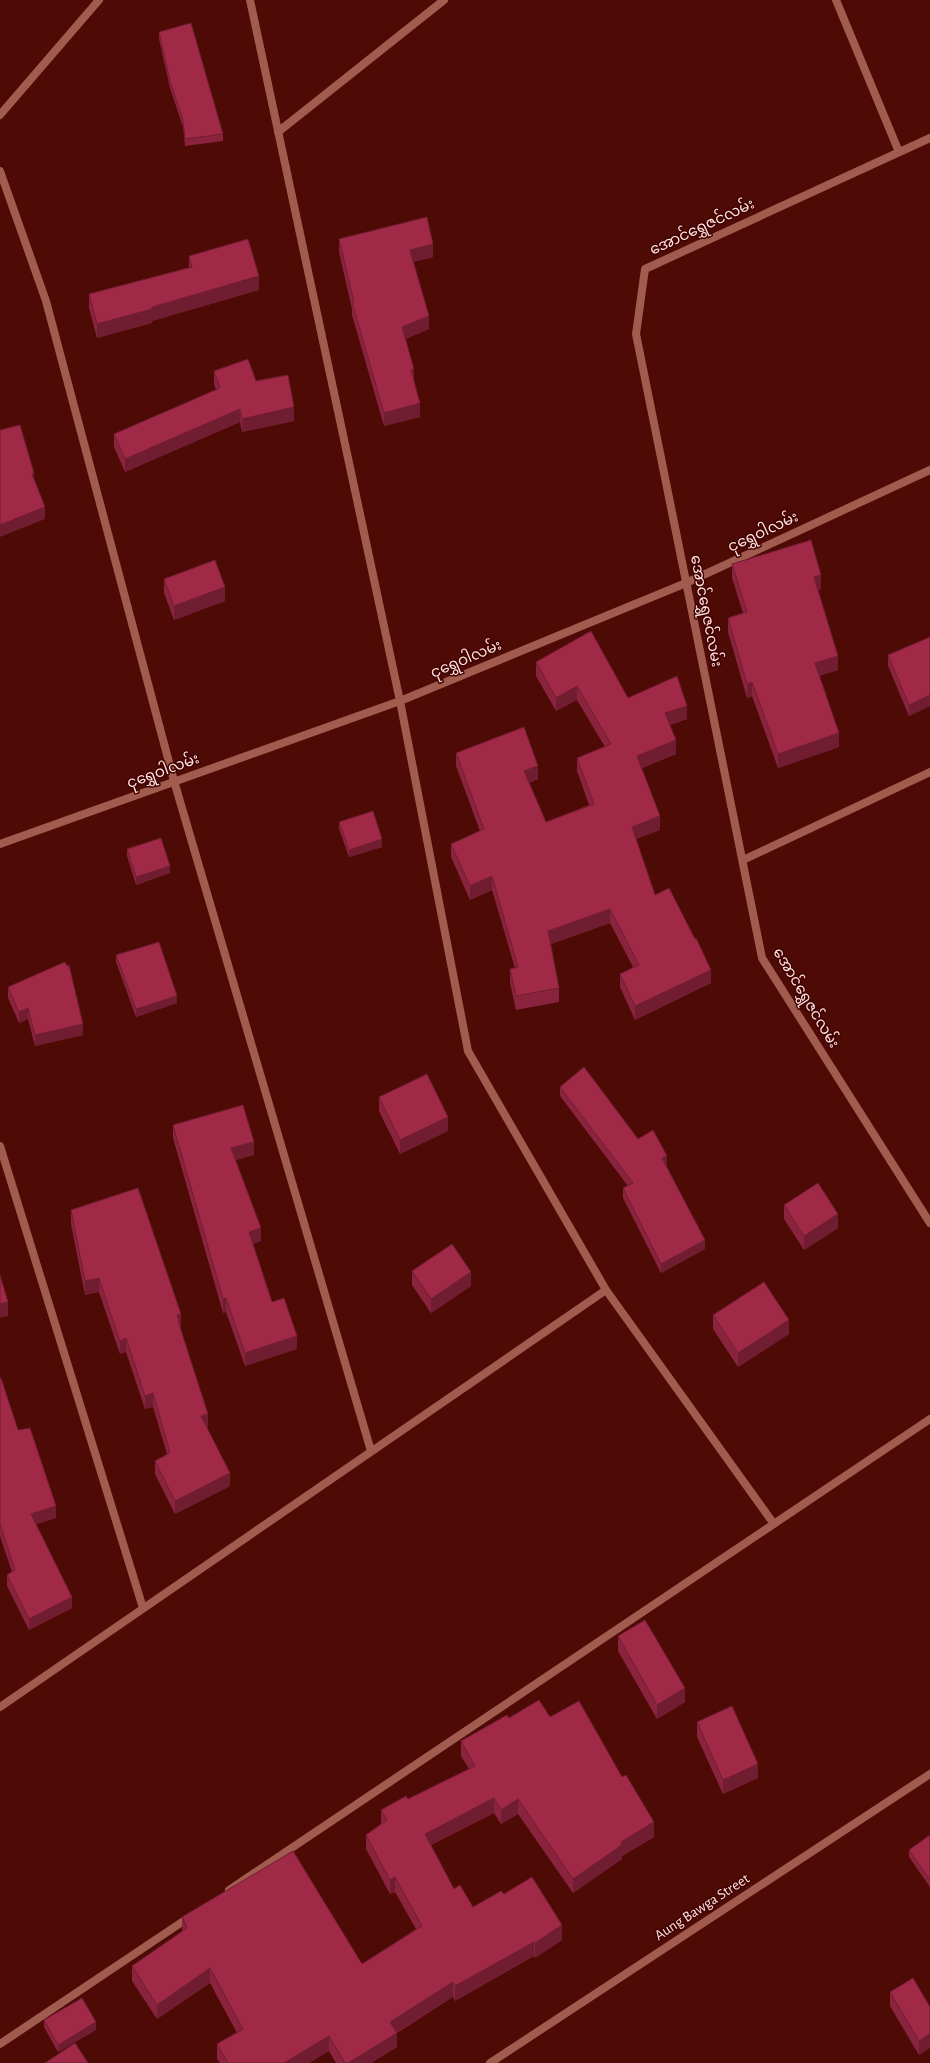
<svg xmlns="http://www.w3.org/2000/svg" width="930" height="2063" font-family="'Alegreya Sans','Noto Sans Myanmar',sans-serif">
<style>
.lines{fill:none;stroke-linecap:round;stroke-linejoin:round}
.street{stroke:#a25b4f;stroke-width:8}
.wall{fill:#8a233e}
.shaded-wall{fill:#701d32}
.building{fill:#a02948;stroke:#701d32}
.labels{text-anchor:middle;dominant-baseline:central;stroke-width:3;stroke-linejoin:round;paint-order:stroke}
.street-label{font-size:15px;fill:#ffe5e0;stroke:#420000}
</style>
<rect width="100%" height="100%" fill="#4e0a05"/>
<g class="lines">
<path class="street" d="M 250,0 L 400,701 L 468,1051 L 606,1290 L 774,1524
M 836,0 L 899,152
M 0,115 L 99,0
M 278,132 L 444,0
M 930,138 L 645,269 L 636,334 L 762,958 L 930,1223
M 0,171 L 46,301 L 174,781 L 371,1451
M 0,844 L 400,701 L 686,583 L 930,470
M 743,860 L 930,772
M 0,1146 L 143,1608
M 0,1707 L 606,1290
M 229,1890 L 930,1419
M 0,2044 L 191,1916
M 490,2063 L 930,1774"/>
</g>
<path class="wall" d="M 159,32 L 223,134 L 223,141 L 185,146 L 183,127 L 170,88 L 159,39 Z
M 339,239 L 433,257 L 413,262 L 429,329 L 406,339 L 414,382 L 420,417 L 384,426 L 352,315 L 352,309 L 339,252 Z
M 189,256 L 259,290 L 152,321 L 152,323 L 97,338 L 89,308 L 89,294 L 189,268 Z
M 214,371 L 256,381 L 294,421 L 242,432 L 240,422 L 125,472 L 114,447 L 114,434 L 216,390 L 214,384 Z
M 732,564 L 821,589 L 818,590 L 838,670 L 819,676 L 839,747 L 778,768 L 752,696 L 747,698 L 728,632 L 728,618 L 743,613 L 732,578 Z
M 164,579 L 225,601 L 174,620 L 164,593 Z
M 930,637 L 930,706 L 909,716 L 888,666 L 888,655 Z
M 536,662 L 628,698 L 687,719 L 670,725 L 676,754 L 642,768 L 660,830 L 636,839 L 655,895 L 711,983 L 635,1020 L 620,987 L 620,974 L 633,967 L 610,923 L 551,944 L 559,988 L 559,1002 L 516,1010 L 510,983 L 510,969 L 515,968 L 492,890 L 470,900 L 451,857 L 451,844 L 480,831 L 456,766 L 456,753 L 538,779 L 529,783 L 546,822 L 589,805 L 577,771 L 577,758 L 605,747 L 577,700 L 556,711 L 536,676 Z
M 339,822 L 382,847 L 349,857 L 339,829 Z
M 127,849 L 170,873 L 136,885 L 127,856 Z
M 116,955 L 177,1003 L 136,1017 L 116,962 Z
M 8,987 L 83,1035 L 35,1046 L 28,1019 L 19,1023 L 8,998 Z
M 560,1087 L 638,1139 L 667,1165 L 666,1165 L 705,1249 L 661,1273 L 623,1198 L 623,1188 L 628,1186 L 560,1096 Z
M 379,1097 L 448,1131 L 400,1154 L 379,1111 Z
M 173,1125 L 254,1155 L 236,1160 L 261,1241 L 253,1244 L 272,1302 L 297,1349 L 245,1366 L 226,1312 L 223,1313 L 173,1138 Z
M 784,1205 L 838,1228 L 804,1250 L 784,1219 Z
M 71,1210 L 181,1327 L 180,1328 L 208,1428 L 207,1428 L 230,1486 L 175,1514 L 155,1474 L 155,1461 L 167,1454 L 153,1407 L 145,1409 L 126,1352 L 120,1354 L 99,1292 L 85,1295 L 71,1224 Z
M 412,1271 L 471,1286 L 431,1313 L 412,1285 Z
M 713,1315 L 789,1334 L 738,1367 L 713,1329 Z
M 0,1378 L 18,1430 L 56,1518 L 36,1524 L 72,1608 L 29,1630 L 7,1586 L 7,1575 L 12,1572 L 0,1536 Z
M 618,1636 L 685,1702 L 657,1719 L 618,1651 Z
M 550,1717 L 654,1837 L 622,1856 L 622,1859 L 573,1893 L 518,1814 L 501,1824 L 494,1813 L 431,1845 L 454,1889 L 473,1907 L 504,1894 L 562,1940 L 535,1958 L 534,1956 L 455,2001 L 453,1997 L 397,2033 L 397,2047 L 371,2063 L 336,2063 L 329,2051 L 309,2063 L 220,2063 L 217,2059 L 217,2044 L 237,2033 L 210,1983 L 157,2019 L 132,1981 L 132,1966 L 182,1932 L 182,1917 L 362,1964 L 416,1929 L 395,1892 L 390,1894 L 366,1849 L 366,1835 L 381,1824 L 381,1810 L 408,1799 L 469,1769 L 461,1756 L 461,1741 L 509,1718 Z
M 697,1722 L 758,1778 L 723,1794 L 697,1737 Z
M 930,1835 L 930,1887 L 909,1857 L 909,1850 Z
M 890,1992 L 930,2007 L 919,2055 L 890,2006 Z
M 44,2020 L 96,2030 L 58,2052 L 44,2027 Z"/>
<path class="shaded-wall" d="M 433,244 L 433,257 L 410,263 L 410,250 Z
M 259,276 L 259,290 L 152,321 L 152,323 L 97,338 L 97,324 Z
M 429,316 L 429,329 L 402,340 L 402,327 Z
M 414,369 L 414,382 L 411,370 Z
M 420,403 L 420,417 L 384,426 L 384,413 Z
M 294,407 L 294,421 L 242,432 L 242,419 Z
M 240,409 L 240,422 L 125,472 L 125,459 Z
M 34,473 L 34,485 L 32,474 Z
M 45,507 L 45,519 L 0,537 L 0,525 Z
M 821,575 L 821,589 L 814,591 L 814,577 Z
M 225,587 L 225,601 L 174,620 L 174,606 Z
M 838,656 L 838,670 L 815,677 L 815,663 Z
M 752,682 L 752,696 L 747,698 L 747,684 Z
M 577,686 L 577,700 L 556,711 L 556,698 Z
M 930,695 L 930,706 L 909,716 L 909,705 Z
M 687,706 L 687,719 L 665,726 L 665,713 Z
M 839,733 L 839,747 L 778,768 L 778,754 Z
M 676,740 L 676,754 L 637,769 L 637,756 Z
M 538,766 L 538,779 L 524,784 L 524,771 Z
M 660,816 L 660,830 L 632,840 L 632,827 Z
M 382,839 L 382,847 L 349,857 L 349,850 Z
M 170,866 L 170,873 L 136,885 L 136,877 Z
M 492,876 L 492,890 L 470,900 L 470,886 Z
M 610,909 L 610,923 L 548,945 L 548,931 Z
M 711,970 L 711,983 L 635,1020 L 635,1006 Z
M 177,996 L 177,1003 L 136,1017 L 136,1009 Z
M 28,1008 L 28,1019 L 19,1023 L 19,1012 Z
M 83,1024 L 83,1035 L 35,1046 L 35,1035 Z
M 448,1117 L 448,1131 L 400,1154 L 400,1140 Z
M 254,1142 L 254,1155 L 231,1161 L 231,1148 Z
M 667,1156 L 667,1165 L 662,1167 L 662,1158 Z
M 838,1214 L 838,1228 L 804,1250 L 804,1236 Z
M 261,1228 L 261,1241 L 249,1245 L 249,1232 Z
M 705,1240 L 705,1249 L 661,1273 L 661,1264 Z
M 471,1272 L 471,1286 L 431,1313 L 431,1299 Z
M 99,1278 L 99,1292 L 85,1295 L 85,1281 Z
M 226,1298 L 226,1312 L 223,1313 L 223,1299 Z
M 8,1302 L 8,1316 L 0,1318 L 0,1304 Z
M 181,1314 L 181,1327 L 179,1328 L 179,1334 L 177,1315 Z
M 789,1320 L 789,1334 L 738,1367 L 738,1353 Z
M 297,1336 L 297,1349 L 245,1366 L 245,1353 Z
M 126,1338 L 126,1352 L 120,1354 L 120,1341 Z
M 153,1393 L 153,1407 L 145,1409 L 145,1396 Z
M 208,1414 L 208,1428 L 201,1429 L 201,1416 Z
M 230,1473 L 230,1486 L 175,1514 L 175,1501 Z
M 56,1506 L 56,1518 L 31,1526 L 31,1514 Z
M 72,1597 L 72,1608 L 29,1630 L 29,1619 Z
M 685,1688 L 685,1702 L 657,1719 L 657,1705 Z
M 758,1764 L 758,1778 L 723,1794 L 723,1780 Z
M 494,1798 L 494,1813 L 425,1848 L 425,1834 Z
M 518,1799 L 518,1814 L 501,1824 L 501,1810 Z
M 654,1822 L 654,1837 L 622,1856 L 622,1859 L 573,1893 L 573,1879 L 621,1842 Z
M 395,1877 L 395,1892 L 390,1894 L 390,1880 Z
M 562,1925 L 562,1940 L 535,1958 L 535,1943 Z
M 534,1942 L 534,1956 L 455,2001 L 455,1986 Z
M 210,1968 L 210,1983 L 157,2019 L 157,2005 Z
M 453,1982 L 453,1997 L 395,2033 L 397,2033 L 397,2047 L 371,2063 L 348,2063 L 390,2022 Z
M 96,2022 L 96,2030 L 58,2052 L 58,2045 Z
M 930,2034 L 930,2048 L 919,2055 L 919,2041 Z
M 329,2036 L 329,2051 L 309,2063 L 284,2063 Z"/>
<path class="building" d="M 191,23 L 223,134 L 185,139 L 183,120 L 170,81 L 159,32 Z
M 427,217 L 433,244 L 410,250 L 429,316 L 402,327 L 414,369 L 411,370 L 420,403 L 384,413 L 352,302 L 354,302 L 339,239 Z
M 248,239 L 259,276 L 152,307 L 152,309 L 97,324 L 89,294 L 192,267 L 189,256 Z
M 248,359 L 256,381 L 288,375 L 294,407 L 242,419 L 240,409 L 125,459 L 114,434 L 220,388 L 214,371 Z
M 20,425 L 34,473 L 32,474 L 45,507 L 0,525 L 0,430 Z
M 811,540 L 821,575 L 814,577 L 838,656 L 815,663 L 839,733 L 778,754 L 752,682 L 747,684 L 728,618 L 747,612 L 732,564 Z
M 215,560 L 225,587 L 174,606 L 164,579 Z
M 591,631 L 628,698 L 677,676 L 687,706 L 665,713 L 676,740 L 637,756 L 660,816 L 632,827 L 655,895 L 669,888 L 695,939 L 696,938 L 711,970 L 635,1006 L 620,974 L 639,965 L 610,909 L 548,931 L 559,988 L 516,996 L 510,969 L 518,967 L 492,876 L 470,886 L 451,844 L 484,829 L 456,753 L 524,727 L 538,766 L 524,771 L 546,822 L 594,804 L 577,758 L 611,744 L 577,686 L 556,698 L 536,662 Z
M 930,637 L 930,695 L 909,705 L 888,655 Z
M 373,811 L 382,839 L 349,850 L 339,822 Z
M 161,838 L 170,866 L 136,877 L 127,849 Z
M 159,942 L 177,996 L 136,1009 L 116,955 Z
M 65,962 L 67,966 L 69,965 L 83,1024 L 35,1035 L 28,1008 L 19,1012 L 8,987 Z
M 584,1067 L 638,1139 L 653,1130 L 667,1156 L 662,1158 L 705,1240 L 661,1264 L 623,1188 L 633,1183 L 560,1087 Z
M 427,1074 L 448,1117 L 400,1140 L 379,1097 Z
M 243,1105 L 254,1142 L 231,1148 L 261,1228 L 249,1232 L 272,1302 L 284,1298 L 297,1336 L 245,1353 L 226,1298 L 223,1299 L 173,1125 Z
M 818,1183 L 838,1214 L 804,1236 L 784,1205 Z
M 138,1188 L 181,1314 L 177,1315 L 179,1320 L 178,1321 L 208,1414 L 201,1416 L 230,1473 L 175,1501 L 155,1461 L 170,1453 L 153,1393 L 145,1396 L 126,1338 L 120,1341 L 99,1278 L 85,1281 L 71,1210 Z
M 452,1244 L 471,1272 L 431,1299 L 412,1271 Z
M 0,1275 L 8,1302 L 0,1304 Z
M 764,1282 L 789,1320 L 738,1353 L 713,1315 Z
M 0,1378 L 1,1378 L 18,1430 L 30,1428 L 56,1506 L 31,1514 L 72,1597 L 29,1619 L 7,1575 L 15,1570 L 0,1524 Z
M 645,1620 L 685,1688 L 657,1705 L 618,1636 Z
M 539,1700 L 550,1717 L 579,1701 L 622,1777 L 626,1775 L 654,1822 L 621,1842 L 622,1845 L 573,1879 L 518,1799 L 501,1810 L 494,1798 L 425,1834 L 454,1889 L 460,1885 L 473,1907 L 501,1891 L 504,1894 L 532,1877 L 562,1925 L 535,1943 L 534,1942 L 455,1986 L 453,1982 L 390,2022 L 397,2033 L 348,2063 L 345,2063 L 329,2036 L 284,2063 L 228,2063 L 217,2044 L 243,2029 L 210,1968 L 157,2005 L 132,1966 L 187,1928 L 182,1917 L 293,1851 L 362,1964 L 422,1926 L 395,1877 L 390,1880 L 366,1835 L 387,1820 L 381,1810 L 406,1796 L 408,1799 L 475,1766 L 461,1741 L 507,1715 L 509,1718 Z
M 732,1706 L 758,1764 L 723,1780 L 697,1722 Z
M 930,1835 L 930,1880 L 909,1850 Z
M 913,1978 L 930,2007 L 930,2034 L 919,2041 L 890,1992 Z
M 82,1998 L 96,2022 L 58,2045 L 44,2020 Z
M 75,2043 L 88,2063 L 45,2063 Z"/>
<g class="labels">
<g class="street-label">
<text transform="translate(702 227) rotate(-25)">အောင်ရွှေဇင်လမ်း</text>
<text transform="translate(763 532) rotate(-25)">ငုရွှေဝါလမ်း</text>
<text transform="translate(706 611) rotate(79)">အောင်ရွှေဇင်လမ်း</text>
<text transform="translate(466 659) rotate(-23)">ငုရွှေဝါလမ်း</text>
<text transform="translate(163 771) rotate(-20)">ငုရွှေဝါလမ်း</text>
<text transform="translate(806 998) rotate(59)">အောင်ရွှေဇင်လမ်း</text>
<text transform="translate(702 1907) rotate(-33)">Aung Bawga Street</text>
</g>
</g>
</svg>
